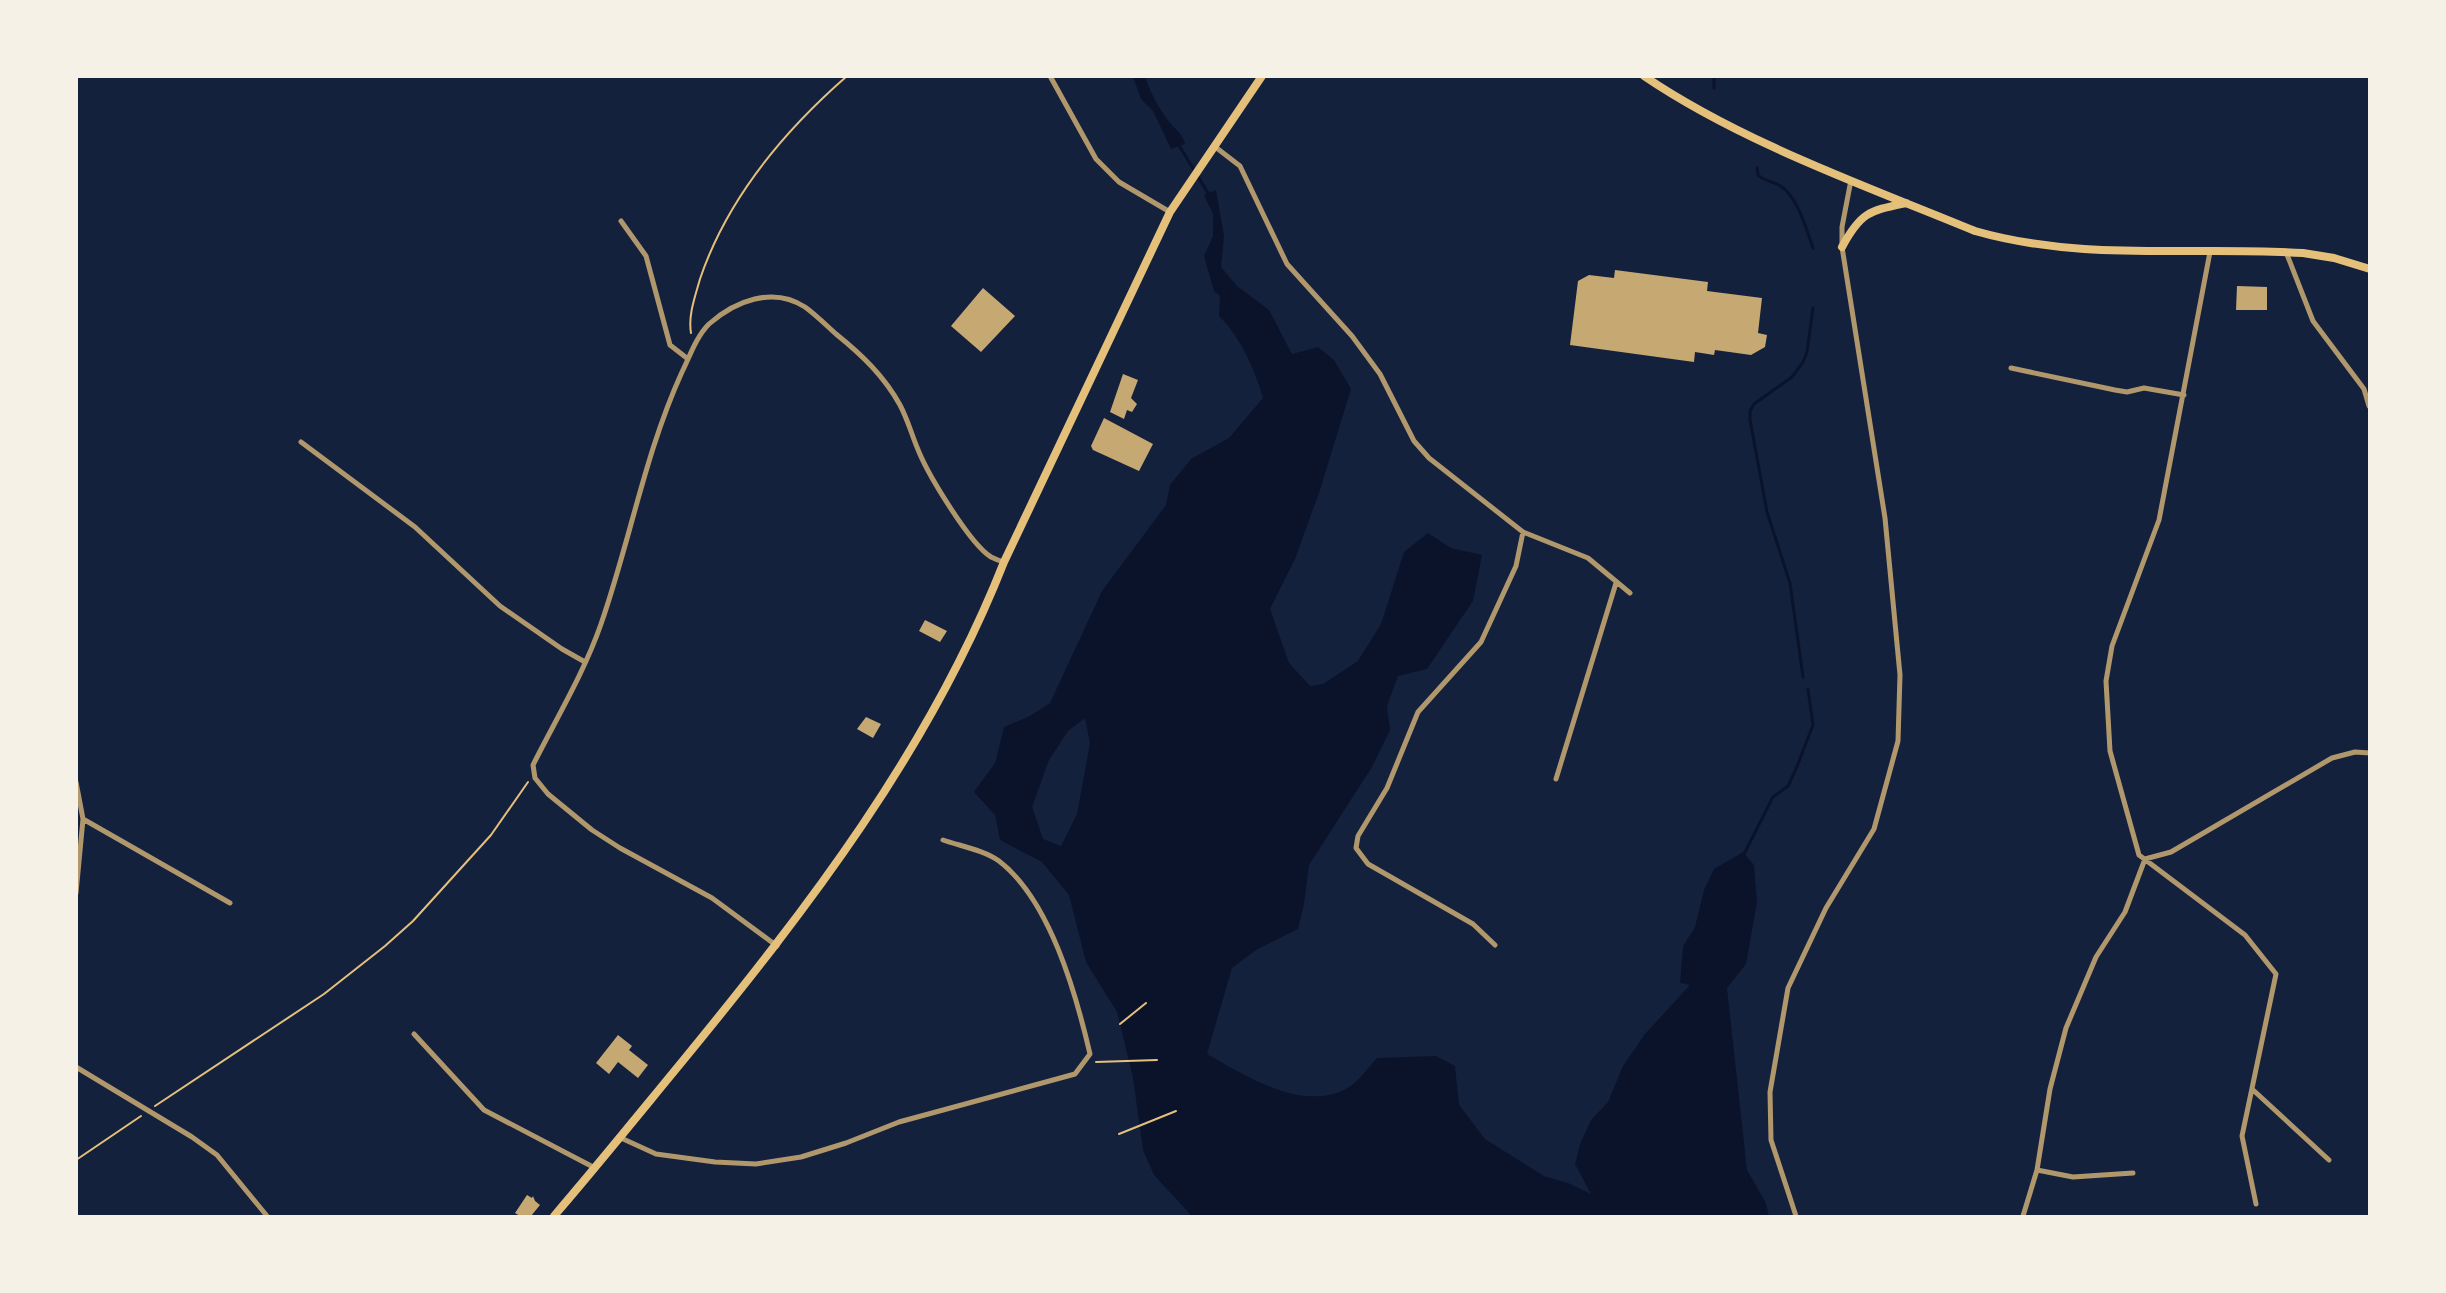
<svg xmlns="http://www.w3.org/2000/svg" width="2446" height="1293" font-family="Montserrat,sans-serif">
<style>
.water{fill:#0b132b;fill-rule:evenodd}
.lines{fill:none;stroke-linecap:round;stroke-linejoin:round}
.stream{stroke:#0b132b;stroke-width:3}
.building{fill:#c6a872}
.path{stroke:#e5c07b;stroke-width:2}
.minor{stroke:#b1986c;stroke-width:5}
.primary{stroke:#e5c07b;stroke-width:8}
</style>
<rect width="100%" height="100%" fill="#14213d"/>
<path class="water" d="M 1133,77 L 1145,77 C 1151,93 1159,110 1171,124 C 1178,132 1182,133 1185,144 L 1171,149 L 1153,111 L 1141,99 Z
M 1216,190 L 1224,236 L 1221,267 L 1237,286 L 1269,310 L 1292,354 L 1318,347 L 1334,360 L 1351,389 L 1320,490 L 1295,559 L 1270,609 L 1289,663 L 1310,686 L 1323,684 L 1358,661 L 1381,624 L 1404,552 L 1428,533 L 1451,548 L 1482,555 L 1473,601 L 1427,669 L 1398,676 L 1387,706 L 1390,730 L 1372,767 L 1309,865 L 1304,904 L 1298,929 L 1256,950 L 1232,968 L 1207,1054 C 1244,1075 1300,1111 1344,1090 C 1356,1085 1368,1068 1377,1058 L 1436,1056 L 1455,1066 L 1459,1105 L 1485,1139 L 1544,1176 L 1568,1183 L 1591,1194 L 1575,1164 L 1580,1144 L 1591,1120 L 1608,1102 L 1623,1066 L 1645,1034 L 1690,985 L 1680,983 L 1683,946 L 1695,927 L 1704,890 L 1714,869 L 1743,852 L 1754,865 L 1757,902 L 1746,964 L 1727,988 L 1747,1170 L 1766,1203 L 1769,1216 L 1188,1216 L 1190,1214 L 1154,1175 L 1143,1150 L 1133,1078 L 1117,1012 L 1086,962 L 1069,895 L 1042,862 L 1000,840 L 995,815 L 974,792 L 995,763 L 1004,727 L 1030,716 L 1050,703 L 1102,591 L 1166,505 L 1170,485 L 1191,459 L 1229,438 L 1263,398 C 1254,368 1241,338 1219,316 L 1220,296 L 1214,291 L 1204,256 L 1213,236 L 1213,214 L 1204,195 ZM 1085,718 L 1090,743 L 1077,814 L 1061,846 L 1043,839 L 1032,807 L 1049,760 L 1068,731 Z"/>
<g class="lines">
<path class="stream" d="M 1714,88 L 1714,76
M 1180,147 L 1208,193
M 1757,168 L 1758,175 C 1764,181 1772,181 1779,185 C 1798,196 1806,229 1813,248
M 1803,677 L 1790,583 L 1767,512 L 1750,420 L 1750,411 L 1754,404 L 1792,377 L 1803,362 L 1807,352 L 1813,308
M 1743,856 L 1773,797 L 1788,786 L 1796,769 L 1813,725 L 1808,689"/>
</g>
<path class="building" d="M 1615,270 L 1708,282 L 1707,291 L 1762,298 L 1758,333 L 1767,335 L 1765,347 L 1751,355 L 1715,350 L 1714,355 L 1695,352 L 1694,362 L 1570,345 L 1578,281 L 1589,275 L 1614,278 Z
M 2237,286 L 2267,287 L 2267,310 L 2236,310 Z
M 983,288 L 1015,316 L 981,352 L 951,326 Z
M 1123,374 L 1138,380 L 1131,398 L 1137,404 L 1132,412 L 1127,410 L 1124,419 L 1110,412 Z
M 1104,418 L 1153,444 L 1139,471 L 1093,450 L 1091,446 Z
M 925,620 L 947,631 L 940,642 L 919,631 Z
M 866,717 L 881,724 L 873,738 L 857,729 Z
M 618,1035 L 632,1046 L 629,1050 L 648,1065 L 638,1078 L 618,1062 L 609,1074 L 596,1063 Z
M 527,1195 L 532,1198 L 533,1196 L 535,1201 L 540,1205 L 531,1216 L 520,1216 L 515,1213 Z"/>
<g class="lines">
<path class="path" d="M 691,333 C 688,315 695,297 700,279 C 727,199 784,131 847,76
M 1120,1024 L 1146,1003
M 1096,1062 L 1157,1060
M 155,1106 L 324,994 L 385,946 L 413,921 L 491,835 L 528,782
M 1119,1134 L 1176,1111
M 76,1160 L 141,1116"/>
<path class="minor" d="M 1050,76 L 1096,159 L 1119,182 L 1170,212
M 1214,146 L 1240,166 L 1287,264 L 1352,336 L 1380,374 L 1414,441 L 1429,458 L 1523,532 L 1588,558 L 1630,593
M 621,221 L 646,256 L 670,345 L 688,359
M 2210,252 L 2159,520 L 2112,646 L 2106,681 L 2110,751 L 2139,855 L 2245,935 L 2276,974 L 2242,1136 L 2256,1204
M 2286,252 L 2313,321 L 2364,389 L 2369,406
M 2011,368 L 2115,390 L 2127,392 L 2144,388 L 2184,395
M 301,442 L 415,527 L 500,606 L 562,649 L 585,662
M 1556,779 L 1616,583
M 76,782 L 83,819 L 76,893
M 83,819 L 230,903
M 2145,859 L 2171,852 L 2332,758 L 2355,752 L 2370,753
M 1495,945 L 1473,924 L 1368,864 L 1356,848 L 1358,836 L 1387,788 L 1418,712 L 1481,642 L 1516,566 L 1523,532
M 777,946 L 712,898 L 620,848 L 592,830 L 548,794 L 535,778 L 533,765 C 556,719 584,673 601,624 C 630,541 645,453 682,372 C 690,356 696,337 709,324 C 735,301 773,286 805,307 C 816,315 826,325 836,334 C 862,355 884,376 900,405 C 908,420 912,436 919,452 C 929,476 970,544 991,557 C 995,559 1000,561 1004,562
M 414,1034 L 484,1110 L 595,1168
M 76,1067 L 192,1137 L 217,1155 L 267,1216
M 2252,1089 L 2329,1160
M 621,1138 L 656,1154 L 715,1162 L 756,1164 L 801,1157 L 846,1143 L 899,1122 L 1075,1074 L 1090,1054 C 1076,994 1050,900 999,861 C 984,850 960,846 943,840
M 2037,1170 L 2073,1177 L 2133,1173
M 1796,1216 L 1771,1140 L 1770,1092 L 1788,988 L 1826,908 L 1874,829 L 1898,741 L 1900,675 L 1885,518 L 1842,247 L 1842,227 L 1851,180
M 2023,1216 L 2037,1170 L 2050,1089 L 2066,1028 L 2096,957 L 2125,912 L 2145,859"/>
<path class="primary" d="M 1644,76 C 1741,142 1866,186 1975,231 C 2083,262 2192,246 2303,253 L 2334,258 L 2370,269
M 1842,247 C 1861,212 1869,211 1906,203
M 554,1216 C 597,1166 639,1114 681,1063 C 808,908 930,750 1004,562 L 1170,212 L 1262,76"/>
</g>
<rect width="2446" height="1293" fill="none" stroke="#f6f1e7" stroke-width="156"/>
</svg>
